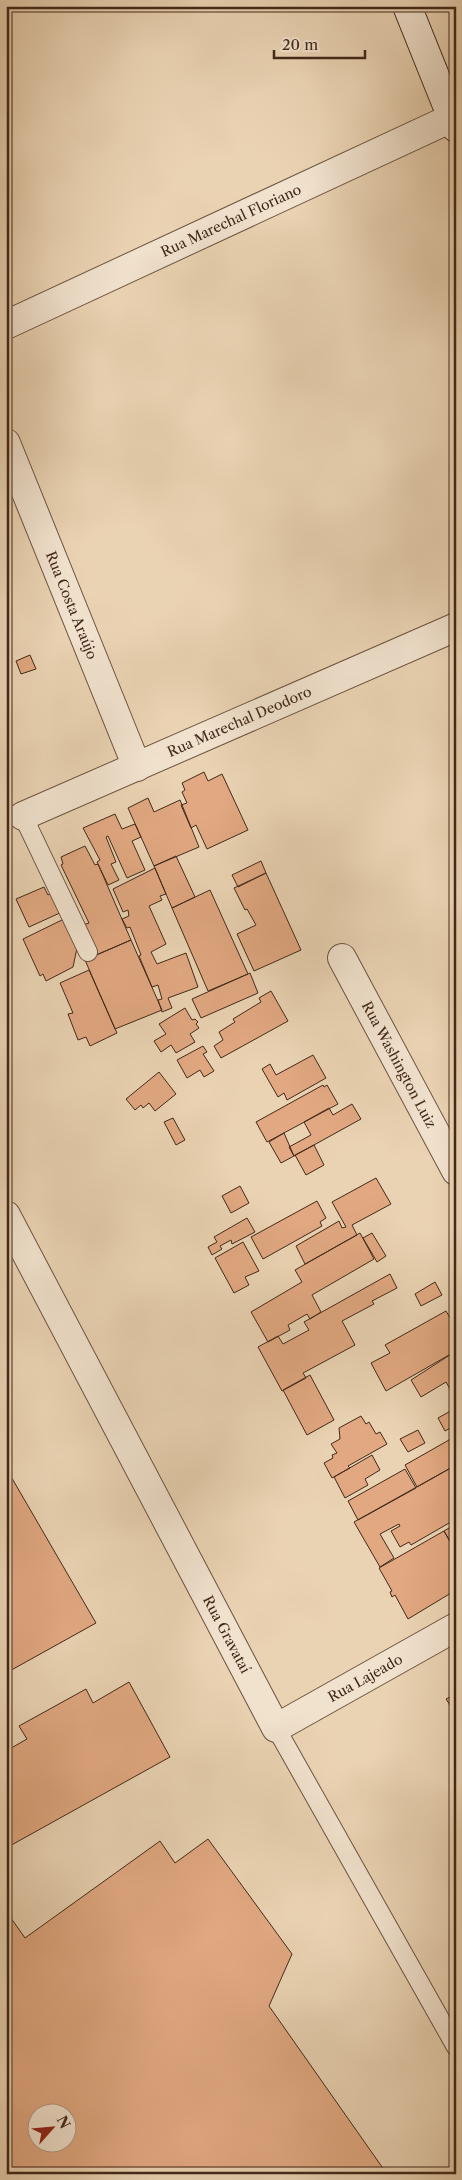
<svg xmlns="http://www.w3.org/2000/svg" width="462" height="2180" font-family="'Libre Caslon Text',serif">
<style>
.building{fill:#e1a881;stroke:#422919;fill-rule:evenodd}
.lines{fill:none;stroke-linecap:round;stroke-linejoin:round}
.lane-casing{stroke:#6c5440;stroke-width:20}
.street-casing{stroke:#6c5440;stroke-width:30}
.secondary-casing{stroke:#422919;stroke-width:30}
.lane{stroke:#f1e2ce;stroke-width:18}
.street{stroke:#f1e2ce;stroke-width:28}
.secondary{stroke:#f1e2ce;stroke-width:28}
.labels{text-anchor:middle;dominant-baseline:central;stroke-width:5;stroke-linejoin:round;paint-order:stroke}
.street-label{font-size:14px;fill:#422919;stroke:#f1e2ce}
</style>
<rect width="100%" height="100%" fill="#ead3b3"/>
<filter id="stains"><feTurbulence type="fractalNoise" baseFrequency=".004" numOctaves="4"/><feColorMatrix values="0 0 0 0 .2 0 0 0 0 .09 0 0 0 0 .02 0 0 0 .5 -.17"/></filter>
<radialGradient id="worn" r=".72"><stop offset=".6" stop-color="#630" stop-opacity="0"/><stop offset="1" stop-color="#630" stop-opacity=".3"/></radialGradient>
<path class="building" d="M 30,655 L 36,669 L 21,674 L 16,661 Z
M 204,772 L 208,781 L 222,774 L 248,830 L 207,849 L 196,825 L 191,828 L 181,805 L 187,803 L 182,792 L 185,790 L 182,783 Z
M 148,798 L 154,812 L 180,800 L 199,847 L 154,866 L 128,808 Z
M 115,814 L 122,829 L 135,824 L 141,837 L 132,841 L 145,870 L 127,878 L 108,836 L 106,837 L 116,862 L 111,864 L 119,880 L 108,885 L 97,862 L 100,860 L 83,828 Z
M 85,846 L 95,865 L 98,864 L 131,940 L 96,955 L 83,925 L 89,923 L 61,865 L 63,864 L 61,857 Z
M 176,856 L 195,897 L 172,908 L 154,866 Z
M 261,861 L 266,873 L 238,887 L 232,875 Z
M 155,868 L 166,894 L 160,896 L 162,900 L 149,906 L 166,944 L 151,952 L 157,964 L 186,953 L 198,987 L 168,998 L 172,1008 L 162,1012 L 158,1000 L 162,999 L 158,985 L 152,987 L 139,956 L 141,955 L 130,927 L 127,928 L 122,919 L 129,916 L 128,910 L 123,912 L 113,889 Z
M 266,873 L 301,950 L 254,971 L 237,934 L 256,925 L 247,909 L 245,910 L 234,888 Z
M 44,887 L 48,895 L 53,892 L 62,912 L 29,927 L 16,899 Z
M 210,890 L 248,974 L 208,991 L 172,908 Z
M 64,919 L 77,948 L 73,967 L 46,981 L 43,974 L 40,976 L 23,939 Z
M 131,940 L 162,1010 L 115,1029 L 85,960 Z
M 89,970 L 117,1033 L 90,1046 L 86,1037 L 78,1040 L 68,1014 L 73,1013 L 60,983 Z
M 250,973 L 258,993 L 201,1018 L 192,999 Z
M 271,991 L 288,1021 L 221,1058 L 214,1046 L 223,1040 L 219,1032 L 235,1022 L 233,1019 L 261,1002 L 259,998 Z
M 185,1008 L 192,1020 L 195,1019 L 198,1022 L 196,1024 L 199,1028 L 190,1034 L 195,1042 L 176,1053 L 171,1045 L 161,1052 L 154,1041 L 166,1034 L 159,1024 Z
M 203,1046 L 207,1052 L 203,1054 L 214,1071 L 204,1077 L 200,1070 L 187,1078 L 177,1060 Z
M 313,1055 L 326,1078 L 287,1100 L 284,1093 L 278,1097 L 262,1069 L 270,1064 L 276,1075 Z
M 159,1072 L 176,1094 L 155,1111 L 149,1103 L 143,1108 L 141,1105 L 135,1110 L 126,1099 Z
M 323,1085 L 324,1087 L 327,1085 L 338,1104 L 267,1142 L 256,1122 Z
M 352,1104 L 361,1119 L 294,1156 L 289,1147 L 311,1135 L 304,1122 L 329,1108 L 333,1115 Z
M 173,1118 L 185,1140 L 176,1145 L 164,1122 Z
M 284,1133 L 294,1156 L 281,1163 L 269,1142 Z
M 314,1145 L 324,1165 L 306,1175 L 295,1155 Z
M 376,1178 L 391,1204 L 352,1225 L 357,1235 L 305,1264 L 296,1246 L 339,1221 L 342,1228 L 346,1227 L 332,1202 Z
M 240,1186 L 249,1203 L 231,1213 L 222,1196 Z
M 317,1201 L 326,1218 L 320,1222 L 322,1226 L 263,1259 L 251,1237 Z
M 247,1218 L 255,1232 L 232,1244 L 231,1240 L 220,1246 L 222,1249 L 212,1255 L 208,1247 L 217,1242 L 214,1237 Z
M 360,1233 L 374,1259 L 312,1295 L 321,1312 L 310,1319 L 307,1314 L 288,1325 L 290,1330 L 268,1342 L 251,1312 L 302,1282 L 295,1270 Z
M 372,1233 L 386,1256 L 377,1262 L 363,1238 Z
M 243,1242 L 259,1271 L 245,1277 L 249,1285 L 234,1293 L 215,1258 Z
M 390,1274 L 397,1288 L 372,1301 L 374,1304 L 342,1321 L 355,1345 L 303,1373 L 306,1378 L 282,1391 L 258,1347 L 278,1336 L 283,1344 L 309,1330 L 304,1322 Z
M 435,1282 L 442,1295 L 421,1306 L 415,1294 Z
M 446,1311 L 456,1328 L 456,1351 L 386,1391 L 371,1363 L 390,1353 L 385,1345 Z
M 456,1351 L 456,1399 L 446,1382 L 421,1397 L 411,1380 Z
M 310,1375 L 334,1420 L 307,1435 L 283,1390 Z
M 456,1408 L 456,1425 L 445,1431 L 438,1418 Z
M 361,1416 L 366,1424 L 369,1422 L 376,1434 L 380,1432 L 387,1444 L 348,1466 L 350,1468 L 332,1478 L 324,1463 L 333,1458 L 332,1455 L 337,1453 L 331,1444 L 340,1439 L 339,1428 Z
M 418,1430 L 425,1443 L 408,1452 L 400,1439 Z
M 456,1436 L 456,1465 L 417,1487 L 405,1465 Z
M 372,1455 L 380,1470 L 365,1479 L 368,1485 L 345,1498 L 334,1477 Z
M 456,1465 L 456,1519 L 411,1545 L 409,1542 L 400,1547 L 391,1531 L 400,1526 L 399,1524 L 380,1534 L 394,1558 L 380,1567 L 354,1522 Z
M 6,1468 L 96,1623 L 6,1673 Z
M 405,1469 L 416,1488 L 358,1520 L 348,1501 Z
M 456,1524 L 455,1538 L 449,1540 L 444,1531 Z
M 444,1531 L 456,1551 L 456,1590 L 408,1619 L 395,1595 L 392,1597 L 390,1592 L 392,1591 L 379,1568 Z
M 129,1682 L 170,1757 L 6,1848 L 6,1751 L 27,1739 L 19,1726 L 86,1689 L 93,1703 Z
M 456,1694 L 456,1714 L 446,1699 Z
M 208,1839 L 292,1954 L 269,2006 L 387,2174 L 6,2174 L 6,1911 L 25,1938 L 160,1841 L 175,1863 ZM 38,2112 L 68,2112 L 68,2142 L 38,2142 Z"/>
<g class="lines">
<g class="lane-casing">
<path id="lane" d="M 23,816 L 88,952
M 276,1728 L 456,2047"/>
</g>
<g class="street-casing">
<g id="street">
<path id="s1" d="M 6,325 L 456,116"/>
<path id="s2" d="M 6,443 L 137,767"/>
<path id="s3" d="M 23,816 L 456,627"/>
<path id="s4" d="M 342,958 L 456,1171"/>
<path id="s5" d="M 6,1215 L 276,1728 L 456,1627"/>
</g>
</g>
<g class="secondary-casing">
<path id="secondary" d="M 407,6 L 456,128"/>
</g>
<use href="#lane" class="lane"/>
<use href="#street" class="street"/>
<use href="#secondary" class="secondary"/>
</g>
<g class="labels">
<g class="street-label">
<text stroke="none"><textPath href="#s1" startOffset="248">Rua Marechal Floriano</textPath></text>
<text stroke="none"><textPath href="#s2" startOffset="175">Rua Costa Araújo</textPath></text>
<text stroke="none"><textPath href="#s3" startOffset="236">Rua Marechal Deodoro</textPath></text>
<text stroke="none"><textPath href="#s4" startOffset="121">Rua Washington Luiz</textPath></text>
<text stroke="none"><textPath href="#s5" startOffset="474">Rua Gravataí</textPath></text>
<text stroke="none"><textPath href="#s5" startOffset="682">Rua Lajeado</textPath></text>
</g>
</g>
<rect width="462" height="2180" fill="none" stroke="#ead3b3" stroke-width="25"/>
<rect x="8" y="8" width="447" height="2165" fill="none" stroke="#422919" stroke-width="2.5"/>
<rect x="12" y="12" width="437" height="2155" fill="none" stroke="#422919"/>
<g transform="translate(52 2128) rotate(63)"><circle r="24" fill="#f1e2ce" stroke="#ab9886"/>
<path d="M0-4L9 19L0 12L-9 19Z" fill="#8f2418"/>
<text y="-8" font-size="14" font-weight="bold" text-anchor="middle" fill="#422919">N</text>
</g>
<path d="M274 50v8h91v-8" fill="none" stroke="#422919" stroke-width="2.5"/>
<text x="282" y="50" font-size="15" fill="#422919" stroke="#f1e2ce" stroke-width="4" paint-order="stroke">20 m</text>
<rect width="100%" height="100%" filter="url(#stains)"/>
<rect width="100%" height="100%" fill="url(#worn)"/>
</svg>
